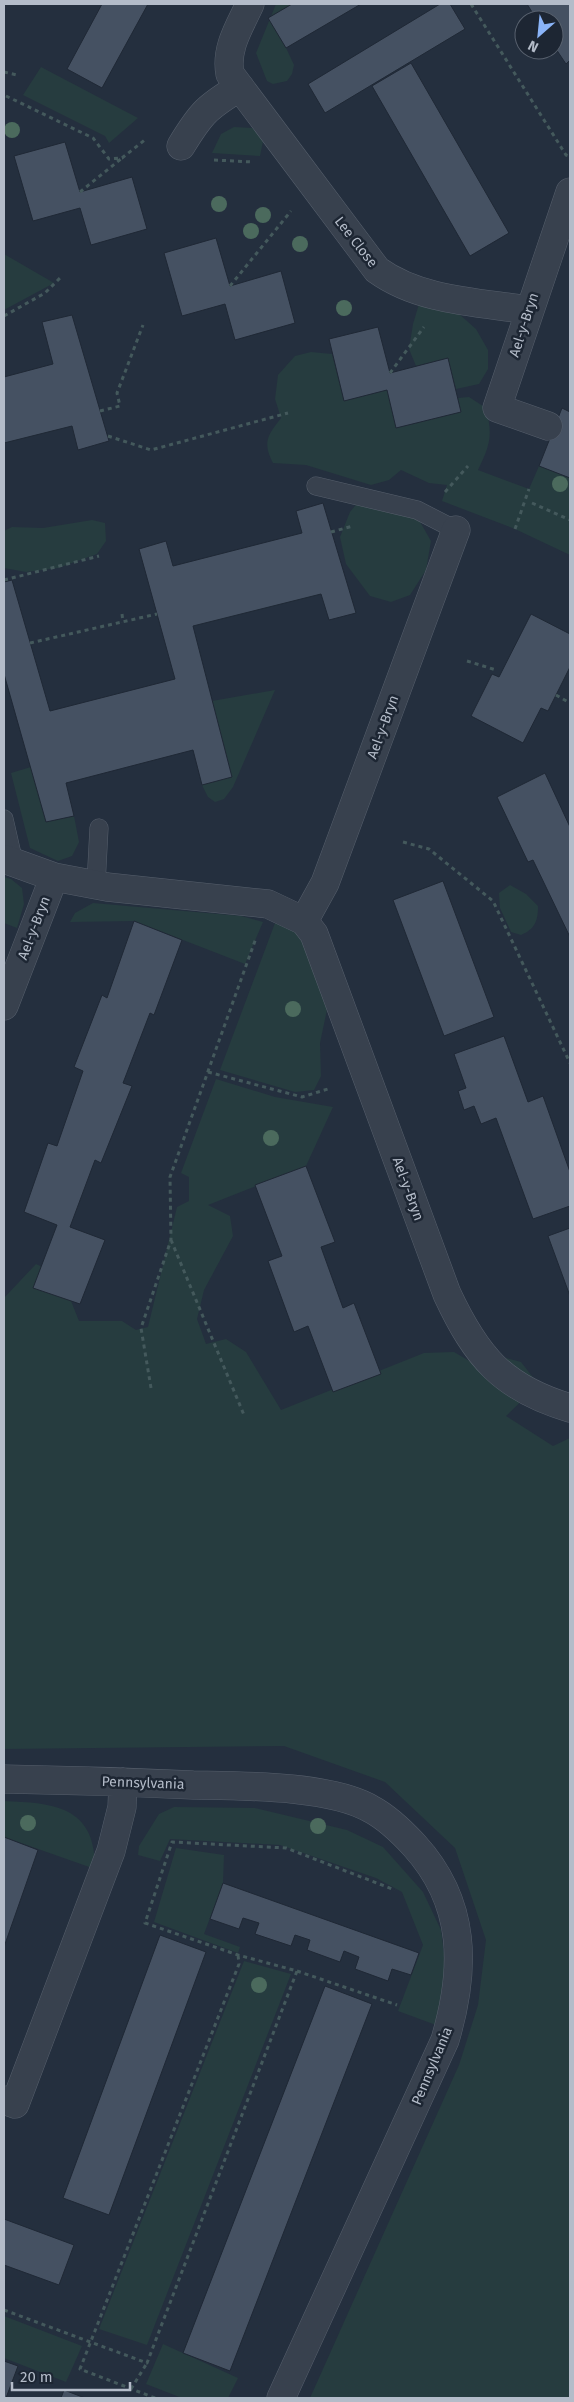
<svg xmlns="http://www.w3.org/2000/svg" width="574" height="2402" font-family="'Fira Sans',sans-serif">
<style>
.green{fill:#263c3f}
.building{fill:#455162;stroke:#1f2835}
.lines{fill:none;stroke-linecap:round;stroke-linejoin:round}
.lane-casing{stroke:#565f6c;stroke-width:19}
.street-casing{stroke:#565f6c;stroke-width:29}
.path{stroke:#44595c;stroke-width:3;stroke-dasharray:4 4;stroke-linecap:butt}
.lane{stroke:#38414e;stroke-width:18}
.street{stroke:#38414e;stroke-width:28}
.tree{fill:#4b6a5d}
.labels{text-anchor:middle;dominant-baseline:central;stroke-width:5;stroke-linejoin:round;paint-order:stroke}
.street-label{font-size:14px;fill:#b4bcc9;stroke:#1d2633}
</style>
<rect width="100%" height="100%" fill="#242f3e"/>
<path class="green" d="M 276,4 L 308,4 L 275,24 L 294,65 L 292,74 L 287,81 L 273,84 L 267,81 L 256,53 Z
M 41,67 L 138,118 L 109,143 L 105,136 L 23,95 Z
M 234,127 L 252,128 L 264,136 L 260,156 L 212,153 L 221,134 Z
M 4,254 L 54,283 L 4,310 Z
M 419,304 L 450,306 L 476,329 L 488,350 L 488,369 L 479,384 L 456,389 L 448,358 L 416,366 L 409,349 L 413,324 Z
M 311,352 L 332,354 L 344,401 L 387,390 L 396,428 L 461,412 L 458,398 L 469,397 L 486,408 C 493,436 490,445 478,470 L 529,489 L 539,466 L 570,478 L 570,555 L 515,529 L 442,501 L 447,485 L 429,483 L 401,470 L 389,480 L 371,485 L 306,465 L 273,463 C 262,442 268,435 281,418 L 275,399 L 278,375 L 295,356 Z
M 368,490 C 407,498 412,507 431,541 L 426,570 L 410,595 L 391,602 L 370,596 L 346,564 L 340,537 L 350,512 Z
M 92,520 L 105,523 L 106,541 L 97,554 L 58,568 L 26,572 L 4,568 L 4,531 L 12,527 L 43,528 Z
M 275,690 L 233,787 L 224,799 L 215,802 L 208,797 L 202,785 L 232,777 L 212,701 Z
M 31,767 L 46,822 L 74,816 L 79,842 L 72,856 L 58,861 L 30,848 L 11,773 Z
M 4,877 L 11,879 L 22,888 L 24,904 L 17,928 L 4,923 Z
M 510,885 L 526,894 L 538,906 C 538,921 535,929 521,935 L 511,932 L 500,908 L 499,893 Z
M 93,903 L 241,916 L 263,922 L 245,964 L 134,921 L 70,922 L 75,913 Z
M 275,923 L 296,930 L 305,940 L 329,1000 L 320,1043 L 321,1076 L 314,1090 L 295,1092 L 220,1070 Z
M 216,1079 L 275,1097 L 333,1107 L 306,1166 L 208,1205 L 230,1216 L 233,1236 L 204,1290 L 197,1319 L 206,1344 L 226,1339 L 246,1352 L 281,1410 L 424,1353 L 454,1352 L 485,1370 L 502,1357 L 521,1362 L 535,1380 L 533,1390 L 506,1416 L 553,1446 L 570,1438 L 570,2398 L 310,2398 L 459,2065 L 478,2005 L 486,1940 L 455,1848 L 385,1782 L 284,1746 L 4,1749 L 4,1298 L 36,1264 L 61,1276 L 79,1321 L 122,1321 L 136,1330 L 148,1327 L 177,1207 L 189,1201 L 189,1177 L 181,1173 Z
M 4,1801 C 54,1803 96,1806 95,1869 L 4,1837 Z
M 174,1807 L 255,1808 L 347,1830 L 383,1847 L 423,1892 L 441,1930 L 448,1985 L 436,2025 L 398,2011 L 423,1945 L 402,1892 L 376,1878 L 280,1845 L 170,1839 L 160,1861 L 138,1855 L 139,1846 L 159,1814 Z
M 176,1848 L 224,1855 L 223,1883 L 204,1934 L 240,1947 L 238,1953 L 154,1922 Z
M 244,1961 L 291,1974 L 147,2345 L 99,2329 Z
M 4,2316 L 82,2346 L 66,2382 L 4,2358 Z
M 163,2344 L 238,2378 L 228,2398 L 182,2398 L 146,2384 Z"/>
<path class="building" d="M 102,4 L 148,4 L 102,88 L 67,69 Z
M 292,4 L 361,4 L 286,48 L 268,18 Z
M 440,4 L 450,4 L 465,29 L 325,113 L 308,84 Z
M 527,4 L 570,4 L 570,60 L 566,64 L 554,46 L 554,20 L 537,20 Z
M 411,63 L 509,233 L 470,256 L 372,86 Z
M 65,142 L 80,192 L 132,177 L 147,229 L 91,245 L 80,208 L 33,221 L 14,156 Z
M 216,238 L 230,286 L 281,271 L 295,323 L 235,340 L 225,304 L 182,316 L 164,253 Z
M 72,315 L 109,441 L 78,450 L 72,426 L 4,443 L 4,377 L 53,364 L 42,322 Z
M 378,327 L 390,373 L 448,358 L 461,412 L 396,428 L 387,390 L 344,401 L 329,339 Z
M 562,408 L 570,412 L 570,478 L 539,466 Z
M 323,503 L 356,613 L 329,620 L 321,594 L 193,626 L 232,777 L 202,785 L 193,750 L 66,783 L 74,816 L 46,822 L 4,674 L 4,582 L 12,580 L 50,711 L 175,679 L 139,549 L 166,541 L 173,566 L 302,533 L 296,511 Z
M 531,614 L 570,634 L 570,667 L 548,711 L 541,708 L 523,743 L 471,716 L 492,674 L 499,677 Z
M 545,773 L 570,827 L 570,937 L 533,860 L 528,862 L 497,797 Z
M 443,881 L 494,1017 L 444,1036 L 393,900 Z
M 134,921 L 182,940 L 154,1015 L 150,1013 L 123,1083 L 132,1086 L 101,1163 L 95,1160 L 70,1227 L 105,1240 L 80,1304 L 33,1288 L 57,1225 L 24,1212 L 48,1143 L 57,1146 L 83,1071 L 74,1067 L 102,995 L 107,998 Z
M 504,1036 L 528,1102 L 543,1096 L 570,1172 L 570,1206 L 533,1219 L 496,1118 L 481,1124 L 474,1106 L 464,1110 L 458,1091 L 466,1088 L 454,1054 Z
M 306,1166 L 335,1242 L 321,1247 L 343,1308 L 354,1303 L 381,1374 L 333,1392 L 308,1326 L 294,1332 L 268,1261 L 282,1256 L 255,1185 Z
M 570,1228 L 570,1296 L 548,1236 Z
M 4,1837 L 38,1850 L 4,1947 Z
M 223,1883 L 419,1953 L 411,1975 L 392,1969 L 388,1981 L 355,1969 L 359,1957 L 344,1951 L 340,1962 L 307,1950 L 310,1940 L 295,1935 L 291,1946 L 255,1934 L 259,1923 L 243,1918 L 239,1929 L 210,1919 Z
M 160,1935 L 206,1952 L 109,2215 L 63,2198 Z
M 325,1986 L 372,2004 L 230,2371 L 183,2353 Z
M 4,2219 L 74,2245 L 59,2285 L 4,2265 Z
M 4,2361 L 18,2366 L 6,2398 L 4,2398 Z
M 64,2390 L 85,2398 L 61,2398 Z"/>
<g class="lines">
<g class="lane-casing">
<path id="lane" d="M 316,486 L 417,510 L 456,530
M 4,819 L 14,863
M 96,885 L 99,828"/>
</g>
<g class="street-casing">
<path id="street" d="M 250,4 C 240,26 225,48 230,74 L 377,270 C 420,301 477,302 529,310
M 181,146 C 201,113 207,107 240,87
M 548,426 L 497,408 L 570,192
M 456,530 L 325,883 L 304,921 L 314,934 L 447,1294 C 476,1356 502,1388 570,1408
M 4,859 L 54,877 L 107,887 L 268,904 L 304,921
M 4,1006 L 54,877
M 4,1779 C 67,1780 130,1782 193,1785 C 241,1786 330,1785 371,1809 C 388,1818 402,1832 414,1845 C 467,1903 466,1969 445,2040 L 281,2398
M 4,2100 L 15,2104 L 111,1851 L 122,1807 L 123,1782"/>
</g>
<path class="path" d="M 471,4 L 566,155 L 569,156
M 4,72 L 17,75
M 6,96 L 93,138 L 109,159 L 122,158 L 146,139
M 214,160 L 253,162
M 80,192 L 122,158
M 230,286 L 291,211
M 4,316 L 45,293 L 62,276
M 390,373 L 424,327
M 100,411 L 120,406 L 117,393 L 143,325
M 108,436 L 151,450 L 288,413
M 445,492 L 468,466
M 532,503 L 570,520
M 515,529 L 529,489
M 331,532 L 353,526
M 4,580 L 99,556
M 122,614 L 123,622
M 30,643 L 157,614
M 467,661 L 496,670
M 556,695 L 570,703
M 403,842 L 429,849 L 493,901 L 570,1063
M 208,1072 L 302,1097 L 331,1088
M 171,1240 L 244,1415
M 4,1357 L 5,1357
M 151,1388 L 141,1328 L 171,1240 L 170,1177 L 256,938
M 297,1971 L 397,2005
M 4,2310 L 147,2363 L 297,1971 L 238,1955 L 145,1923 L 172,1842 L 286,1848 L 395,1890
M 131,2389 L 147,2363
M 155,2398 L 80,2369 L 239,1964 L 238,1955"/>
<use href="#lane" class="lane"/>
<use href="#street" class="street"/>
</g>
<g class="tree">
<circle cx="12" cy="130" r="8"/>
<circle cx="219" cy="204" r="8"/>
<circle cx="263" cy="215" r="8"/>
<circle cx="251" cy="231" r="8"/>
<circle cx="300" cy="244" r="8"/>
<circle cx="344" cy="308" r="8"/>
<circle cx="560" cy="484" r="8"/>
<circle cx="293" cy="1009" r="8"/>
<circle cx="271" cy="1138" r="8"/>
<circle cx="28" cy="1823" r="8"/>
<circle cx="318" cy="1826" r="8"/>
<circle cx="259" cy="1985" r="8"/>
</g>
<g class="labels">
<g class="street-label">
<text transform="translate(356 242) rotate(52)">Lee Close</text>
<text transform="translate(524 325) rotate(-72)">Ael-y-Bryn</text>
<text transform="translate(383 727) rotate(-70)">Ael-y-Bryn</text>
<text transform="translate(34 928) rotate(-69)">Ael-y-Bryn</text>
<text transform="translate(408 1189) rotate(70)">Ael-y-Bryn</text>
<text transform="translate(143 1783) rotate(2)">Pennsylvania</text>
<text transform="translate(432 2066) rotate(-67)">Pennsylvania</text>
</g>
</g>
<rect width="574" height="2402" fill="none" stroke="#b4bcc9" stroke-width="10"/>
<g transform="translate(539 35) rotate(207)"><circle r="24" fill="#1d2633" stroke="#59626f"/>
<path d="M0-4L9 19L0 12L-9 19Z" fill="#8ab4f8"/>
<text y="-8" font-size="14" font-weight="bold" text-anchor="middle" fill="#b4bcc9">N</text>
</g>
<path d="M12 2382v8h118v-8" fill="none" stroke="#b4bcc9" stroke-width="2.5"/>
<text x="20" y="2382" font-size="15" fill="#b4bcc9" stroke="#1d2633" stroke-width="4" paint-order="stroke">20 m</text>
</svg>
